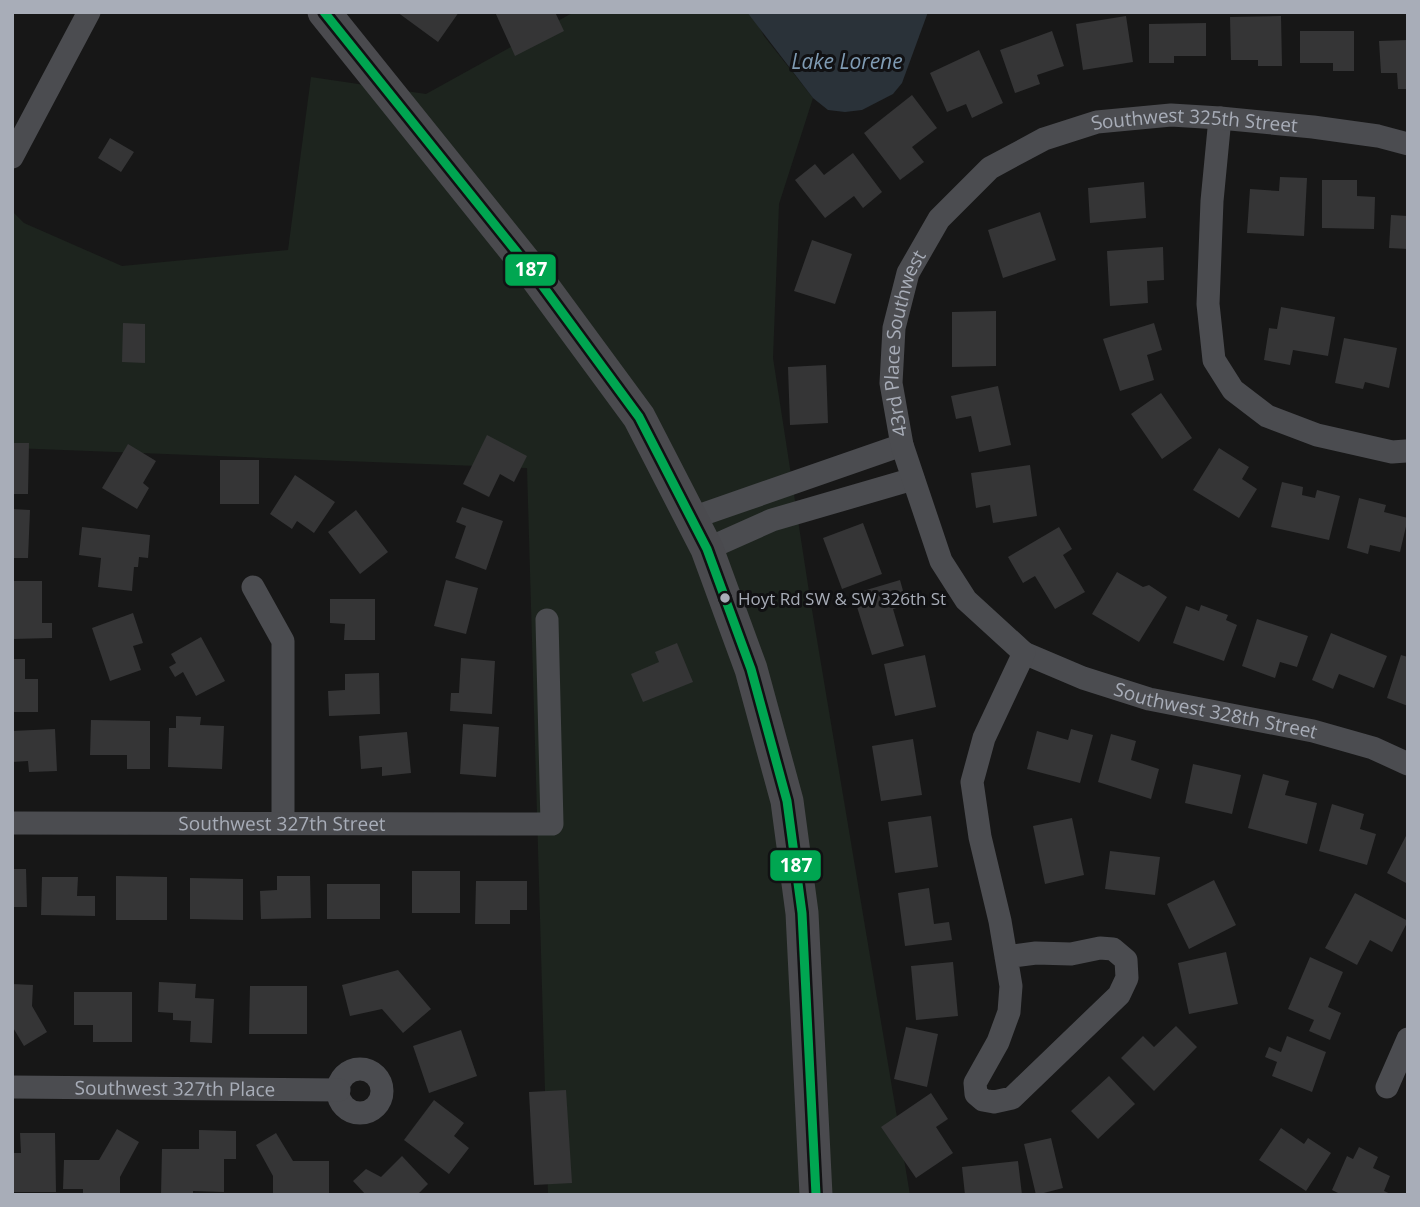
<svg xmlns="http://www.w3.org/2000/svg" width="1420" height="1207" font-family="'Open Sans',sans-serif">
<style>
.green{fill:#1d241e}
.water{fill:#2a3239}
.building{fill:#353536}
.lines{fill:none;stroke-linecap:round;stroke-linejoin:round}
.street{stroke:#4b4c50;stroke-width:23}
.secondary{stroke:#4a4a4e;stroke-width:33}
.bus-1-casing{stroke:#111113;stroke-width:14}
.bus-1{stroke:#00a651;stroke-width:9}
.bus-dot{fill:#a8adb8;stroke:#111113;stroke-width:2.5}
.labels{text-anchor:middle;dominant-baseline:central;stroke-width:6;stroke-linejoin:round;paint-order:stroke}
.bus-label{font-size:17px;fill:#a8adb8;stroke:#111113;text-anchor:start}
.street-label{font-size:19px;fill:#a8adb8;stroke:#111113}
.water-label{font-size:21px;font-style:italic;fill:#7f9bb3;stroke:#111113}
.line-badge{stroke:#111113;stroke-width:2.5}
.badge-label{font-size:19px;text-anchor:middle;font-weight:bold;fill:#fff}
</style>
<rect width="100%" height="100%" fill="#171717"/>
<path class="green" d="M 574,12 L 751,12 L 764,36 L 813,98 L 779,204 L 773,358 L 810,598 L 910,1195 L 548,1195 L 527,468 L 12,448 L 12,211 L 24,223 L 122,266 L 288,250 L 311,77 L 426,94 Z"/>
<path class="water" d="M 747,12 L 928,12 L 902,83 L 893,94 L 862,110 L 845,112 L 828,110 L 813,98 Z"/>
<path class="building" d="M 397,12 L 459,12 L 438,42 Z
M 495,12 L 555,12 L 564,31 L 515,56 Z
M 1126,16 L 1133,62 L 1083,70 L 1076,24 Z
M 1281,16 L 1282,66 L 1258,66 L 1258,60 L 1231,60 L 1230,17 Z
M 1206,23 L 1206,56 L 1174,56 L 1174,63 L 1149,63 L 1149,24 Z
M 1052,31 L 1064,66 L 1037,75 L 1040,84 L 1015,93 L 1000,50 Z
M 1300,31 L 1354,31 L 1354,71 L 1333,71 L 1333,63 L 1300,63 Z
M 1408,40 L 1408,89 L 1398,89 L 1397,73 L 1381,73 L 1379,41 Z
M 979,50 L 1003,103 L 972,118 L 966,104 L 947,112 L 930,73 Z
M 912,95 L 937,128 L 912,147 L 924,162 L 900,180 L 864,133 Z
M 110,138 L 134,152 L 121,172 L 98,158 Z
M 853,153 L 882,192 L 863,208 L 854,196 L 825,218 L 795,180 L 815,164 L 824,175 Z
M 1280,177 L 1307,178 L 1304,236 L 1247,233 L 1250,189 L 1279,191 Z
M 1322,180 L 1357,180 L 1357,196 L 1375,197 L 1374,229 L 1322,228 Z
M 1144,182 L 1146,218 L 1090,223 L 1088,188 Z
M 1040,212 L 1056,260 L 1003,278 L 988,230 Z
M 1391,215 L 1408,216 L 1408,249 L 1389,248 Z
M 812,240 L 852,254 L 835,304 L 794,291 Z
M 1163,247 L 1164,280 L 1147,281 L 1148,303 L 1110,306 L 1107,251 Z
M 1281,307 L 1335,317 L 1328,356 L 1293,350 L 1290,365 L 1264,360 L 1269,328 L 1277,329 Z
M 996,311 L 996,366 L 952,367 L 952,312 Z
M 123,323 L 145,324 L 145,363 L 122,362 Z
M 1154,323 L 1162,350 L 1147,355 L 1154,380 L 1120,391 L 1103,339 Z
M 1344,338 L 1397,348 L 1389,388 L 1365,382 L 1363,389 L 1335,383 Z
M 826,365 L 828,423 L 790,425 L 788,367 Z
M 998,386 L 1011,445 L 979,452 L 971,416 L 956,419 L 951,396 Z
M 1161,393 L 1192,438 L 1162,459 L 1131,414 Z
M 487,435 L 527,456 L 514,482 L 500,474 L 489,497 L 463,484 Z
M 12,443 L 29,443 L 28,494 L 12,494 Z
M 128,444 L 156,461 L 143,483 L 149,488 L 137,509 L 102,488 Z
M 1219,448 L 1249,467 L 1242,479 L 1257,489 L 1239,518 L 1193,490 Z
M 220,460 L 259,460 L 259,504 L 220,504 Z
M 1030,465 L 1037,516 L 993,523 L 990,505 L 976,508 L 971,473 Z
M 295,475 L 335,502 L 314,533 L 297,521 L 292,529 L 270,514 Z
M 1282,482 L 1303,487 L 1302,495 L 1315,498 L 1317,490 L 1340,496 L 1329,540 L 1271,527 Z
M 1359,498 L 1386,505 L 1384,512 L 1408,518 L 1400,552 L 1370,545 L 1368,554 L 1347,548 Z
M 462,507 L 503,521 L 486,570 L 455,558 L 466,526 L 456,522 Z
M 12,509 L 30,510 L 28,558 L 12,558 Z
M 356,510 L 388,552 L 360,574 L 328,532 Z
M 863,523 L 882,574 L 842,589 L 823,538 Z
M 82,527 L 150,535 L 148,558 L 139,557 L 138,567 L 134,567 L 132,591 L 98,587 L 101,558 L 79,555 Z
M 1059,527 L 1072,549 L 1063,555 L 1085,592 L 1055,609 L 1035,576 L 1023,583 L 1008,557 Z
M 1117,572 L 1143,587 L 1149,585 L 1167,597 L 1139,642 L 1092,614 Z
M 446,580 L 478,588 L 466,634 L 434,626 Z
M 900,580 L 907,605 L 893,609 L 904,646 L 872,655 L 853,594 Z
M 12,581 L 42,581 L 42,623 L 52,623 L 52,638 L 12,639 Z
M 330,599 L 375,599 L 375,640 L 344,640 L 345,624 L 330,623 Z
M 1201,605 L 1228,615 L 1226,620 L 1237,625 L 1224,661 L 1173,643 L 1186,606 L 1199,611 Z
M 133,613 L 143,643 L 133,646 L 141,670 L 110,681 L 92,628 Z
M 1257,619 L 1308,636 L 1297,667 L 1280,662 L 1275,678 L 1242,666 Z
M 1331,633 L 1387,656 L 1374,688 L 1339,674 L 1333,689 L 1312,680 Z
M 201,637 L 225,681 L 196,696 L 183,672 L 175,677 L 169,667 L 176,663 L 171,654 Z
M 677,643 L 693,682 L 643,702 L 631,674 L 659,662 L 655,652 Z
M 925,655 L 936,707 L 895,716 L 884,664 Z
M 1401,655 L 1408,657 L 1408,706 L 1387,698 Z
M 461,658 L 495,661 L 492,714 L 450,711 L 451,693 L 459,693 Z
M 12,659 L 25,659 L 25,679 L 38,679 L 38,712 L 12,712 Z
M 379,673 L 380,714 L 329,716 L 328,691 L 345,690 L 345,674 Z
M 176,716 L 201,717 L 200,725 L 224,726 L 222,769 L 168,767 L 169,728 L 176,728 Z
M 91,720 L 150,721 L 150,769 L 127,769 L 127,755 L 90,755 Z
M 463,724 L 499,727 L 496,777 L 460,774 Z
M 55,729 L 57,771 L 29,772 L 28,761 L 12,762 L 12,731 Z
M 1071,729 L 1093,735 L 1080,783 L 1027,769 L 1037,731 L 1068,740 Z
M 407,732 L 411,773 L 382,776 L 382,767 L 361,769 L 359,736 Z
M 1111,734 L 1136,741 L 1131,760 L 1159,769 L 1151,799 L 1098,782 Z
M 913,739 L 922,795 L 881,801 L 872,746 Z
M 1193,764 L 1241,775 L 1232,814 L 1185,803 Z
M 1263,774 L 1289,781 L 1285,795 L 1317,803 L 1307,844 L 1248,828 Z
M 1332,804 L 1364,814 L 1360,829 L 1376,834 L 1367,865 L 1319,851 Z
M 931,816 L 938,867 L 895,873 L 888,822 Z
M 1072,818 L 1084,875 L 1045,884 L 1033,826 Z
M 1408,832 L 1408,884 L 1387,873 Z
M 1110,851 L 1160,857 L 1155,895 L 1105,889 Z
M 12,869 L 26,869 L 27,907 L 12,907 Z
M 412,871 L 460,871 L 460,913 L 412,913 Z
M 116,876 L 167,877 L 167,920 L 116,920 Z
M 277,876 L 310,876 L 311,918 L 261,919 L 260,891 L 277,890 Z
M 42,877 L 78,877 L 77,896 L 95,896 L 95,916 L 41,915 Z
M 190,878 L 243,879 L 243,920 L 190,919 Z
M 1214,880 L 1236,925 L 1189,949 L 1167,904 Z
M 476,881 L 527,881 L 527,910 L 510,910 L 510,924 L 475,924 Z
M 327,884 L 380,884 L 380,919 L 327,919 Z
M 929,888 L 934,924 L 949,922 L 952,940 L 905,946 L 898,893 Z
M 1355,893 L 1408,921 L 1392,952 L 1370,940 L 1357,965 L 1325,948 Z
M 1226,952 L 1238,1004 L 1189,1014 L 1178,963 Z
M 1310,957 L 1343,972 L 1328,1007 L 1341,1013 L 1330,1040 L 1309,1031 L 1314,1020 L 1288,1009 Z
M 953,962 L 958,1016 L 916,1020 L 911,966 Z
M 398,970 L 431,1009 L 403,1033 L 382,1009 L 350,1016 L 342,985 Z
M 159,982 L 196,984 L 195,998 L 214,999 L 212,1043 L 190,1042 L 191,1021 L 173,1020 L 173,1013 L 158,1012 Z
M 12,984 L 33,985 L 32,1006 L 47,1032 L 24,1046 L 12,1026 Z
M 250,986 L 307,986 L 307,1034 L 249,1034 Z
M 74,992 L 132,992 L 132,1042 L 93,1042 L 93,1025 L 74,1025 Z
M 1176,1026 L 1197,1047 L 1154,1091 L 1121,1058 L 1143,1036 L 1154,1047 Z
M 906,1027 L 938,1034 L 927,1087 L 894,1079 Z
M 461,1030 L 477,1076 L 429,1093 L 413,1046 Z
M 1287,1036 L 1326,1052 L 1312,1092 L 1272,1076 L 1277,1062 L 1265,1057 L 1269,1047 L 1281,1052 Z
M 1109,1076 L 1135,1104 L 1098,1139 L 1071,1111 Z
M 566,1090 L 572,1183 L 534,1185 L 529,1092 Z
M 931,1093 L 948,1119 L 936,1127 L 953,1153 L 916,1178 L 881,1127 Z
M 434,1100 L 464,1123 L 454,1136 L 469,1148 L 449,1174 L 404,1140 Z
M 1281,1128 L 1304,1144 L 1308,1138 L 1331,1153 L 1306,1191 L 1259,1160 Z
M 117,1129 L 139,1142 L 120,1177 L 120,1195 L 83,1195 L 83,1189 L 63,1189 L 64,1160 L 99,1160 Z
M 199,1130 L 236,1131 L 236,1159 L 224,1159 L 224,1192 L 193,1191 L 193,1195 L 161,1195 L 162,1149 L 199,1149 Z
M 20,1133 L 55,1133 L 56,1192 L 12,1192 L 12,1153 L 21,1153 Z
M 276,1133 L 293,1161 L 329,1161 L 329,1195 L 273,1195 L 273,1176 L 256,1145 Z
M 1051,1138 L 1063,1188 L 1036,1195 L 1024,1144 Z
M 1359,1147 L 1378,1157 L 1373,1168 L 1390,1176 L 1384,1191 L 1393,1195 L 1342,1195 L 1332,1190 L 1347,1156 L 1353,1159 Z
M 402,1156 L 428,1184 L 417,1195 L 366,1195 L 353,1181 L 366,1169 L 381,1177 Z
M 1018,1161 L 1022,1195 L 965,1195 L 962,1167 Z"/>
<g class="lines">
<g class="street">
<path d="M 1220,118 L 1212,201 L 1208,304 L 1214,360 L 1233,390 L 1267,416 L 1317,435 L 1392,452 L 1406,451"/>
<path d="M 12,157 L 89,12"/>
<path d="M 692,518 L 902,445"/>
<path d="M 707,549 L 772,520 L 913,479"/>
<path d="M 253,587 L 283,641 L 283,823"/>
<path id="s1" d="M 1024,653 L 1083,678 L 1149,699 L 1313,731 L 1373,748 L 1408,764"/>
<path id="s2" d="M 12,823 L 552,824 L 547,620"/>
<path id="s3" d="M 1006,957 L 1036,953 L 1071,954 L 1100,948 L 1113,949 L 1126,960 L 1127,978 L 1119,995 L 1012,1098 L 994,1102 L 983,1100 L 976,1094 L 975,1083 L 998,1042 L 1009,1012 L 1011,986 L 1000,921 L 980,837 L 972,782 L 984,738 L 1024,653 L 966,600 L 941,561 L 902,445 L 891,383 L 894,328 L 908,273 L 939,219 L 990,168 L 1044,139 L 1097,122 L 1171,115 L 1220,118 L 1313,127 L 1378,136 L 1408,144"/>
<circle cx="360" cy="1091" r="22"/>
<path id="s4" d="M 12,1087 L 339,1090"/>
<path d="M 1387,1087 L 1408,1039"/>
</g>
<path class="secondary" d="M 324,12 L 528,266 L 639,417 L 707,549 L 751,669 L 787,801 L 802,913 L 816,1195"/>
<g class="bus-1-casing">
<path id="bus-1" d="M 324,12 L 528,266 L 639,417 L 707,549 L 751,669 L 787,801 L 802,913 L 816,1195"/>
</g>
<use href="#bus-1" class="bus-1"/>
</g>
<circle class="bus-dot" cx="725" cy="598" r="6"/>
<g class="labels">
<g class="bus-label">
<text x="738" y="598">Hoyt Rd SW &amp; SW 326th St</text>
</g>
<g class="street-label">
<text stroke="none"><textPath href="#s3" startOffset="1584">Southwest 325th Street</textPath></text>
<text stroke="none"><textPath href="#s3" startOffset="1164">43rd Place Southwest</textPath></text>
<text stroke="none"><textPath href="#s1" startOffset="201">Southwest 328th Street</textPath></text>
<text stroke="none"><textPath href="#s2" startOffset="270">Southwest 327th Street</textPath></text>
<text stroke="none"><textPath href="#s4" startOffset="163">Southwest 327th Place</textPath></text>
</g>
<g class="water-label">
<text x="847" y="61">Lake Lorene</text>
</g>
</g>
<g class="line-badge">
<rect x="504" y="253" width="53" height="34" rx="7" fill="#00a651"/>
<rect x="769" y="849" width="53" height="33" rx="7" fill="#00a651"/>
</g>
<g class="badge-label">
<text x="531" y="276">187</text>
<text x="796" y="872">187</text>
</g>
<rect width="1420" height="1207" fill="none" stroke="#a8adb8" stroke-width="28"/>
</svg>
